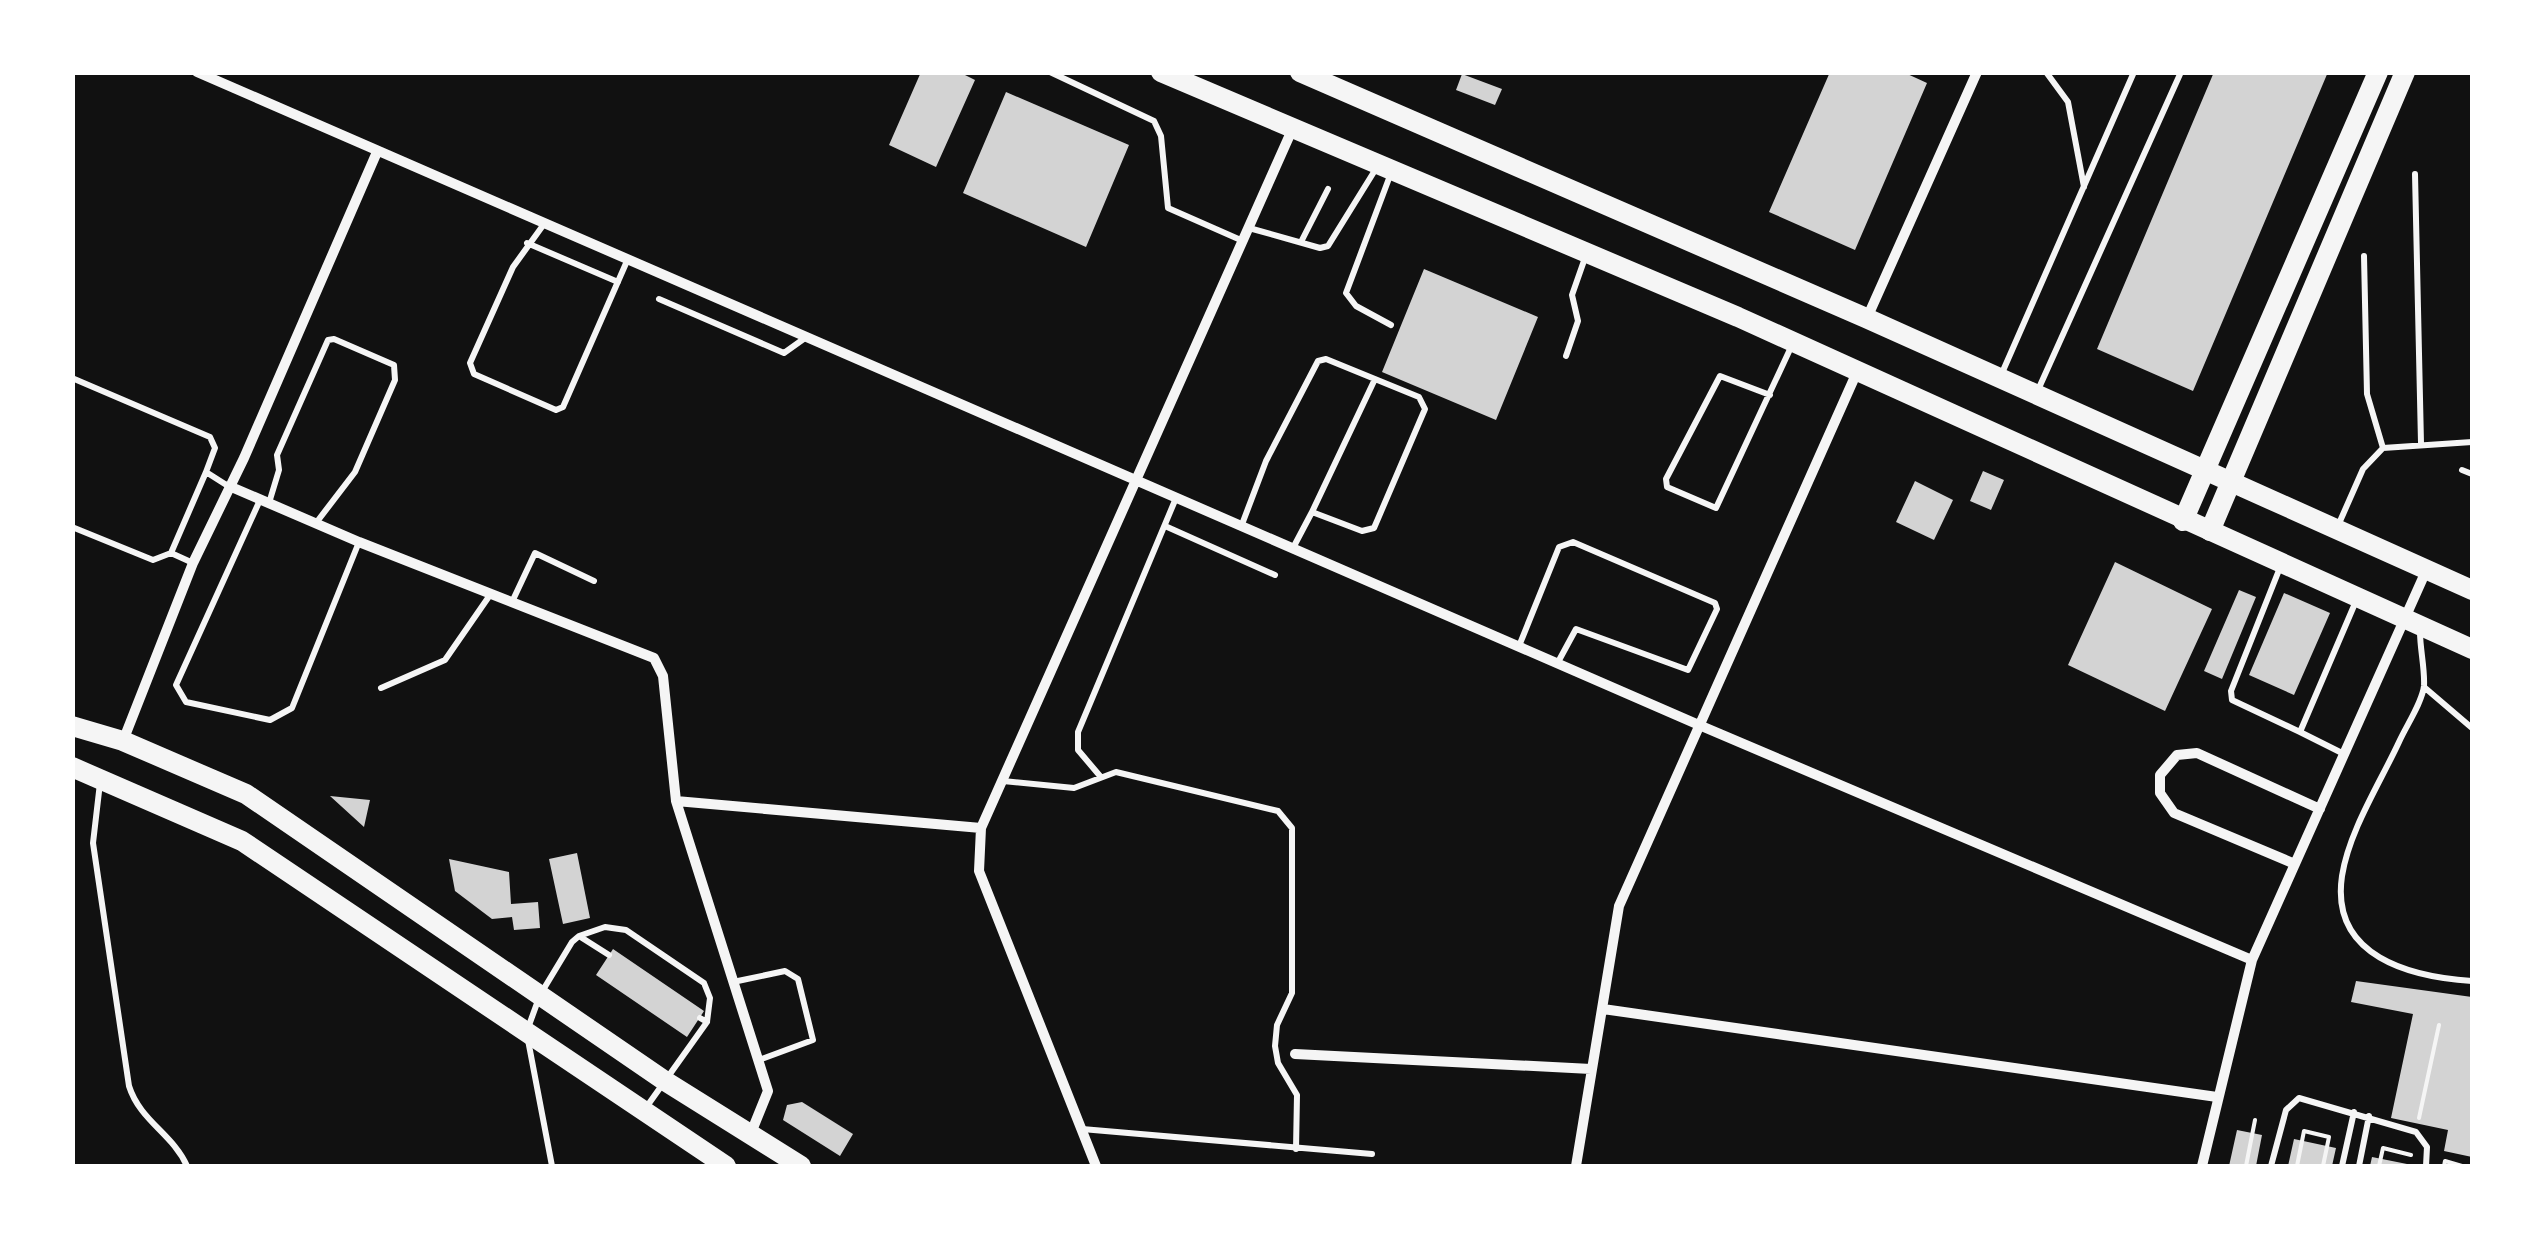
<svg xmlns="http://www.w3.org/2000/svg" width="2545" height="1239" font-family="'Varela Round',sans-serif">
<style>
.building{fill:#d3d3d3}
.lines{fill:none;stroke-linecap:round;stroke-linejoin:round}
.path{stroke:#f5f5f5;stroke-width:4}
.service{stroke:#f5f5f5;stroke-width:6}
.minor{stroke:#f5f5f5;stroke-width:10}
.secondary{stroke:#f5f5f5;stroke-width:20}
.primary{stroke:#f5f5f5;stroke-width:20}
</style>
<rect width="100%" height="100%" fill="#111"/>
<path class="building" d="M 921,72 L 959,72 L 975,80 L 936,167 L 889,145 Z
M 1830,72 L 1903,72 L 1927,83 L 1855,250 L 1769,212 Z
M 2214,72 L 2328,72 L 2193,391 L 2097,349 Z
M 1462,74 L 1502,89 L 1495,105 L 1456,90 Z
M 1006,92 L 1129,145 L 1086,247 L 963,193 Z
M 1424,269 L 1538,317 L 1496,420 L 1382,372 Z
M 1983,471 L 2004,480 L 1991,510 L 1970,501 Z
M 1915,481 L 1953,500 L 1934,540 L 1896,522 Z
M 2115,562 L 2212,609 L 2165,711 L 2068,665 Z
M 2239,590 L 2256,597 L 2222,679 L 2204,671 Z
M 2284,593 L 2330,613 L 2294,695 L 2249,675 Z
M 330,796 L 370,800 L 364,827 Z
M 577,853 L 590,918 L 563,924 L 549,859 Z
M 449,859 L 509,872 L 511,904 L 538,902 L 540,928 L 514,930 L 512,917 L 492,919 L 455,891 Z
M 613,949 L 704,1011 L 687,1037 L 596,975 Z
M 2356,981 L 2472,997 L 2472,1157 L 2444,1151 L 2448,1130 L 2391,1118 L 2413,1014 L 2351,1002 Z
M 802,1102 L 853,1134 L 840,1156 L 783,1120 L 787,1105 Z
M 2237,1130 L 2262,1135 L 2256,1166 L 2229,1166 Z
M 2294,1139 L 2336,1148 L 2332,1166 L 2288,1166 Z
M 2372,1157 L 2412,1165 L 2412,1166 L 2370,1166 Z"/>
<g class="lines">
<path class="path" d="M 2419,1118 L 2439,1025
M 2246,1166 L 2255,1120
M 2297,1166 L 2304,1131 L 2329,1137 L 2323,1166
M 2379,1166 L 2383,1148 L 2411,1155
M 2444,1166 L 2445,1161 L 2462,1166"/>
<path class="service" d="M 1050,72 L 1154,121 L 1161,136 L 1168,208 L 1243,241
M 2046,72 L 2068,102 L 2084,187
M 2415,174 L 2421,443
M 544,224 L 513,267 L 470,363 L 474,374 L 556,410 L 563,407 L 627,261
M 1249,228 L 1320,248 L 1328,246 L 1377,167
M 1301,242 L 1328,189
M 527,243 L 618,282
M 2364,256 L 2367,394 L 2383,448
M 659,299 L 784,353 L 805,338
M 1391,325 L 1356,306 L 1346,293 L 1391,173
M 1566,356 L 1578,321 L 1572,295 L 1586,255
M 2002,373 L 2134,72
M 72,378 L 210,437 L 215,448 L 206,472 L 228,486
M 2038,390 L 2181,72
M 1770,395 L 1720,376 L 1666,479 L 1667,487 L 1716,508 L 1792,345
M 2462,470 L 2472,474
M 260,500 L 176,685 L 186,702 L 270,720 L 292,708 L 359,542
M 269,503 L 279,470 L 277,455 L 328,340 L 334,339 L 394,365 L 395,380 L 355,472 L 316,523
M 1312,512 L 1375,379
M 1165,526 L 1275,575
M 72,527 L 153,560 L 171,553 L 193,563
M 1241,527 L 1266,461 L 1318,361 L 1326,359 L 1419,397 L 1425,409 L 1374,528 L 1362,531 L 1312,512 L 1293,548
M 2337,528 L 2363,469 L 2383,448 L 2472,442
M 171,553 L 206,472
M 2281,565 L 2231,691 L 2232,700 L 2300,732 L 2356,601
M 512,602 L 535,553 L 594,581
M 2420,632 C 2420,649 2425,669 2424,686 C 2422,703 2406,726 2399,742 C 2380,783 2349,831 2342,876 C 2330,957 2411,977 2472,981
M 1519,646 L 1559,547 L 1573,542 L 1715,603 L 1717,609 L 1688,670 L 1576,629 L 1557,664
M 2424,687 L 2472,728
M 381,688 L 445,660 L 490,595
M 2300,732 L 2344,754
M 1100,776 L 1078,750 L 1078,732 L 1176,498
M 1003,781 L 1074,788 L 1116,772 L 1278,811 L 1292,828 L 1292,993 L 1277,1025 L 1275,1046 L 1278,1063 L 1297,1095 L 1296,1149
M 100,783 L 93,843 L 129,1086 C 140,1121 173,1134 187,1166
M 579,936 L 605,927 L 626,930 L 704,983 L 710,998 L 707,1022
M 733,982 L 785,971 L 798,979 L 813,1040 L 759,1060
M 528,1028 L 540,995 L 572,942 L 579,936 L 609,955
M 528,1040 L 552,1166
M 645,1109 L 707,1022 L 700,1018
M 1082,1129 L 1372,1154
M 2271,1166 L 2286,1110 L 2299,1098 L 2416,1132 L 2427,1147 L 2426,1166
M 2342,1166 L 2354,1112
M 2359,1166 L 2369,1116"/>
<path class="minor" d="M 197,72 L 1699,725 L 2252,960
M 1867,318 L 1977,72
M 229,486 L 359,542 L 654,658 L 663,676 L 676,801 L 768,1091 L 751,1133
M 123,741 L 193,563 L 244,458 L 377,152
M 676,801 L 981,828
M 2295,864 L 2174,813 L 2160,793 L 2160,775 L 2177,755 L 2197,753 L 2320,809
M 1603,1009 L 2217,1097
M 1295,1054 L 1591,1069
M 1096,1166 L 979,871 L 981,828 L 1292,130
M 1576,1166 L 1619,906 L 1857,372
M 2202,1166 L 2252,960 L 2426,571"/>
<path class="secondary" d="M 2183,521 L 2378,72
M 2210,531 L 2405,72"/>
<path class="primary" d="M 1161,72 L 1738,317 L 2472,649
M 1300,72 L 1866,318 L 2472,590
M 72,726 L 123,741 L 246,794 L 665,1081 L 801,1166
M 72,767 L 242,841 L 726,1166"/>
</g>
<rect width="2545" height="1239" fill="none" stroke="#ffffff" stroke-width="150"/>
</svg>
